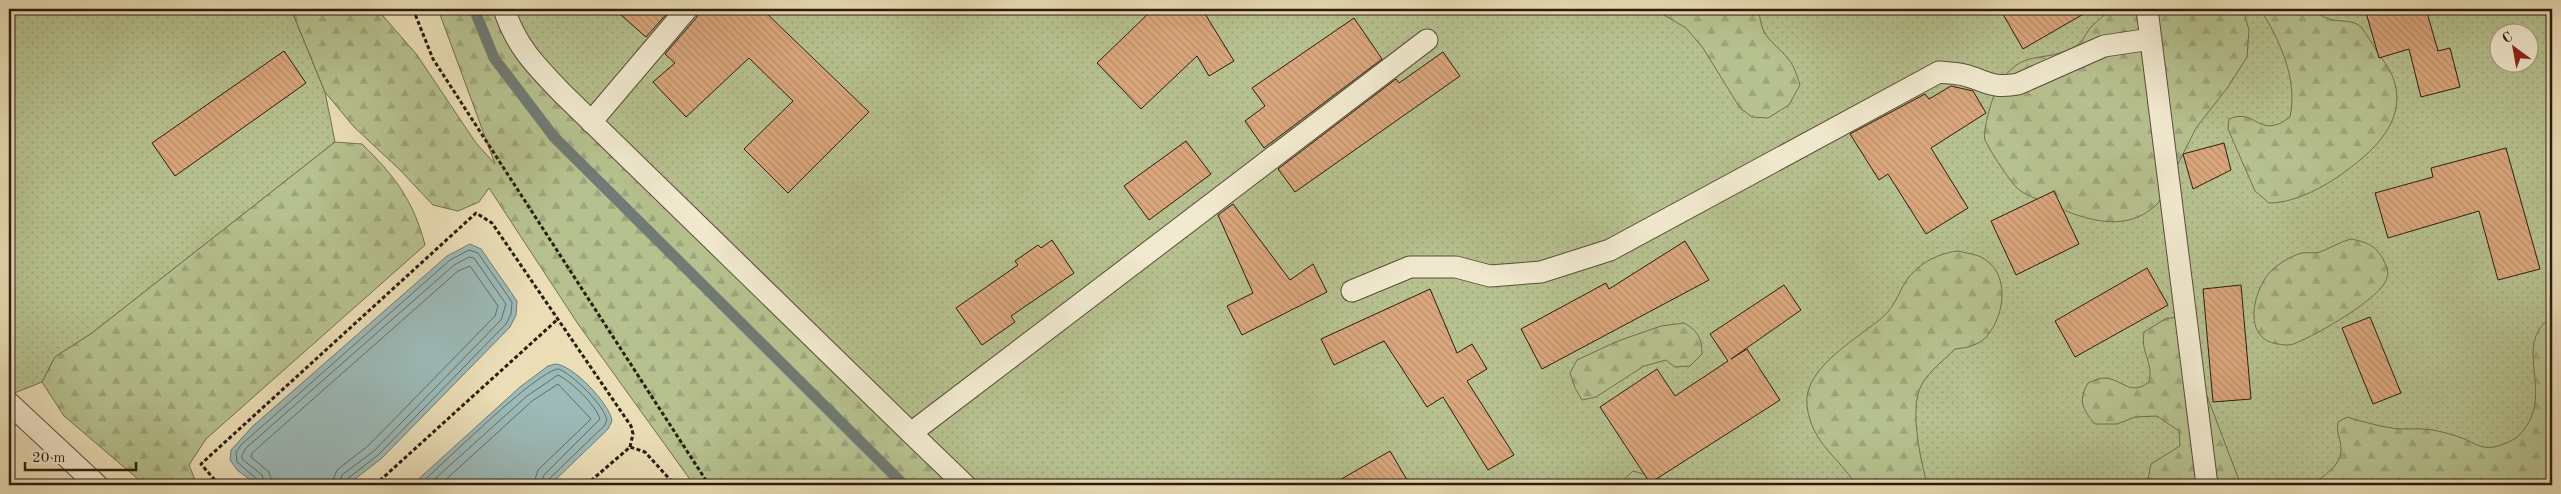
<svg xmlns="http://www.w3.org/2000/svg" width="2561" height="494" font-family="'Old Standard TT',serif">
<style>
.grass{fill:url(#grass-dots);stroke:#706f4f;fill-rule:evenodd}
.forest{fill:url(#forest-firs);stroke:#706f4f}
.water{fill:#9cbab8;stroke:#6f7b74}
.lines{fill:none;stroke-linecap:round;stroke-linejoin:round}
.shore{stroke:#646c64;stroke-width:1}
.stream{stroke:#6f7b74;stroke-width:11}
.building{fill:url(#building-back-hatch);stroke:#2b1d0f}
.service-casing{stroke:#5b4d39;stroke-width:23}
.path{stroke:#2b1d0f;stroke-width:3;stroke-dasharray:4 2.5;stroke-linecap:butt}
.service{stroke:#f2ead0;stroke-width:21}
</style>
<defs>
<pattern id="grass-dots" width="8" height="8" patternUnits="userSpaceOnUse" patternTransform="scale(1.25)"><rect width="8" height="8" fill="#b6c18f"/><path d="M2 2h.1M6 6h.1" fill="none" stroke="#9da57a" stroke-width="1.8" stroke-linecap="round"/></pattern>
<pattern id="forest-firs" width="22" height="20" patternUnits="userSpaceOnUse" patternTransform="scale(1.25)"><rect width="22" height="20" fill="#b6c18f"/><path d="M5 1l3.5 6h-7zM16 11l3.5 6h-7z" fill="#9da57a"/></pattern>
<pattern id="building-back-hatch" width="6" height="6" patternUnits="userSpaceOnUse" patternTransform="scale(1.25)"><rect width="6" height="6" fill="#daa67c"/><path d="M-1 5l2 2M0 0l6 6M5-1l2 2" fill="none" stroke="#bb8e6a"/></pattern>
</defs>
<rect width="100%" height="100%" fill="#ebdeb7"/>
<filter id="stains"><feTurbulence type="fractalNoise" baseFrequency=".004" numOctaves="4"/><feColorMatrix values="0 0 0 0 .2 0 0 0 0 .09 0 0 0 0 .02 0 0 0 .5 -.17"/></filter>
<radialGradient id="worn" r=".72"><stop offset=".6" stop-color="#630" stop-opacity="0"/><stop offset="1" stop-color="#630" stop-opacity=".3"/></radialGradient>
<path class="grass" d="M 9,9 L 291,9 L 325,92 L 335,142 L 92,333 L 55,357 L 42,382 L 12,394 L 9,390 Z
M 504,9 L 2552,9 L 2552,485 L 965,485 L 562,93 ZM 2498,32 L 2528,32 L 2528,62 L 2498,62 Z"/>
<path class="forest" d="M 291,9 L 377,9 L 417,55 L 476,143 L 495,164 L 438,9 L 504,9 L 512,32 L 965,485 L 694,485 L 578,324 L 489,188 L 479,202 L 458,211 L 433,205 L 399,169 L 354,127 L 325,92 Z
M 1654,9 L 1759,9 C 1761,44 1778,41 1793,66 C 1796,72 1798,79 1800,85 L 1789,105 L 1768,118 L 1752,117 L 1740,108 L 1703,48 L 1686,28 Z
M 2112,9 L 2243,9 L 2249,30 L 2247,57 L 2228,87 L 2196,128 L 2159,202 C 2127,236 2083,219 2047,203 C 2037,199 2025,195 2017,188 C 2009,180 1990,151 1985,140 C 1982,131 1993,95 1998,86 C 2022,46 2043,65 2076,46 C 2083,42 2086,32 2092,26 C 2098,20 2105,14 2112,9 Z
M 2260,9 L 2314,9 C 2330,28 2350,15 2362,28 C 2368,36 2373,46 2379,54 C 2383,60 2388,67 2391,73 C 2412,119 2372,153 2339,176 C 2320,189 2293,203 2269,203 L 2255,191 L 2228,129 L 2229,119 C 2256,107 2259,141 2290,117 C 2298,80 2280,40 2260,9 Z
M 335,142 L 362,144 C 394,175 414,201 425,245 L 206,439 L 189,465 L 197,485 L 145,485 L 64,416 L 42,382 L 55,357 L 92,333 Z
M 2351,239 C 2367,242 2377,246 2384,261 C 2387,267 2389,271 2387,278 C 2382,298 2316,335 2296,343 C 2289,346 2285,345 2278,344 C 2241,339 2253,289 2272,270 C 2278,264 2293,255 2302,253 C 2308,252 2314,254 2320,252 C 2331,248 2339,242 2351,239 Z
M 1958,251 C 1965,253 1975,254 1981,257 C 2011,272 2005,315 1987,336 C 1980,345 1966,348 1955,349 C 1944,360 1928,372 1921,386 C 1909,410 1921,460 1927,485 L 1856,485 C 1838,456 1812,444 1807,406 C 1802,367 1861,337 1885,315 C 1893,307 1898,296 1903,286 C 1915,265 1935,254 1958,251 Z
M 2177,317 L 2234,467 L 2241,485 L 2147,485 L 2151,464 L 2180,446 L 2179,431 L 2157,416 L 2135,417 L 2117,424 L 2095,424 C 2082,409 2078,400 2088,383 C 2093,381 2099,378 2104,378 C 2124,379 2129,397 2149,382 C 2154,361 2140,354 2144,332 L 2165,319 Z
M 2552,317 L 2552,485 L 2313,485 C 2323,475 2342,466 2341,449 C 2341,439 2336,434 2338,422 L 2347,417 C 2364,422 2381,427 2399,429 C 2410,429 2422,428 2433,430 C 2442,432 2451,434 2459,437 C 2467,439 2476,446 2484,447 C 2496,449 2507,443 2516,438 C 2561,398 2508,346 2552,317 Z
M 1684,323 C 1698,331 1702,338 1702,354 L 1690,366 L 1675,367 L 1666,360 L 1644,366 L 1596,397 L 1582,400 L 1575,388 L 1570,373 L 1577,360 L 1618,341 L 1661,326 Z
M 1633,471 L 1681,485 L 1618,485 Z"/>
<path class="water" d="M 470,244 L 481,249 L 517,301 L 516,315 L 510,327 L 381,459 L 347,485 L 257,485 L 237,470 L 230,460 L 231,450 L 253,426 L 447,256 Z
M 555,364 C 572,364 610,404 612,421 L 608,429 L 550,485 L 412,485 L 520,387 L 548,366 Z"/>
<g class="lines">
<path class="shore" d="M 259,485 L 258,480 L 237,462 L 236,452 L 242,444 L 450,260 L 469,250 L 478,253 L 512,302 L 511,314 L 506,324 L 378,455 L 346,480 L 345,485
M 265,485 L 262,475 L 242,459 L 242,455 L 246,448 L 454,265 L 469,257 L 474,258 L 506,304 L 501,320 L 374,451 L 342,475 L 339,485
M 273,485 L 269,472 L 251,457 L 252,453 L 458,271 L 470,266 L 498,306 L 495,316 L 369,445 L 337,470 L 331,485
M 419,485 C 441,466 538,369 559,369 C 573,375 604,405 607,420 L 604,426 L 548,480 L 547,485
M 428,485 L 527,396 L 558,375 C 572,382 595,404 600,419 L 544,475 L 540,485
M 440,485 L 532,401 L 558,384 L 591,419 L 538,470 L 533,485"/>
<path class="stream" d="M 474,9 L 494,58 L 554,137 L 904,485"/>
</g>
<path class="building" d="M 614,9 L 671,9 L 646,37 Z
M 699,9 L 762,9 L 869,112 L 788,193 L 744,149 L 793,101 L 749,58 L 686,117 L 653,82 L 675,63 L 665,54 L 697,17 Z
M 1153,9 L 1202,9 L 1234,61 L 1209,76 L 1197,56 L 1141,109 L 1097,63 Z
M 2000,9 L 2092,9 L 2023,49 Z
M 2365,9 L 2426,9 L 2438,51 L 2450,48 L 2460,87 L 2421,97 L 2409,49 L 2379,58 Z
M 1354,18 L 1382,59 L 1264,148 L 1245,121 L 1265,106 L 1252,88 Z
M 284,51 L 306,83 L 175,176 L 152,143 Z
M 1443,52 L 1460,76 L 1295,192 L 1278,169 L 1396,79 L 1399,83 Z
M 1951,86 L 1973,91 L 1986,113 L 1931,148 L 1968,208 L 1926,234 L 1888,174 L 1879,180 L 1850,134 L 1925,94 L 1929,99 Z
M 1186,141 L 1211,174 L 1149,220 L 1124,186 Z
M 2224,143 L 2231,170 L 2193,189 L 2183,154 Z
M 2506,148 L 2540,269 L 2498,280 L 2479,211 L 2388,238 L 2375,193 L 2433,177 L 2431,168 Z
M 2054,191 L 2079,244 L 2016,275 L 1991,221 Z
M 1233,204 L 1290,280 L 1313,264 L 1327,292 L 1242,335 L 1227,306 L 1253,293 L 1218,215 Z
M 1052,240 L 1074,273 L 1011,316 L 1015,322 L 982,345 L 956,308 L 1018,265 L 1015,261 L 1038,245 L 1041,248 Z
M 1685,241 L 1709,280 L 1542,369 L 1521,329 L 1606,283 L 1609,289 Z
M 2147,268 L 2168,305 L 2075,357 L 2055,321 Z
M 1784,285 L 1801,310 L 1731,359 L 1747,349 L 1780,400 L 1650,483 L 1600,407 L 1657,369 L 1675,396 L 1728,361 L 1710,334 Z
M 2241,285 L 2251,399 L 2213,402 L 2203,289 Z
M 1430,289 L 1457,353 L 1472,344 L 1487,369 L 1467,381 L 1514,455 L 1488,470 L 1443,397 L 1427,407 L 1384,341 L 1334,365 L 1321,339 Z
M 2370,317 L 2401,393 L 2373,404 L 2342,328 Z
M 1390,451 L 1410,485 L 1331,485 Z"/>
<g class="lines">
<g class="service-casing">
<path id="service" d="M 504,9 C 516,46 535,65 562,93 L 911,433 L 1427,40
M 2147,9 L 2207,485
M 591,122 L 687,9
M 1352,291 L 1410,267 L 1456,267 L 1490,276 L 1541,272 L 1610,250 L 1939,72 C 1947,73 1956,73 1964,75 C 1987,81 1991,89 2018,84 L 2104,46 L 2151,39
M 9,403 L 97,485
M 911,433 L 965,485"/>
</g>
<path class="path" d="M 413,9 L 433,59 L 709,485
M 219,485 L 201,464 L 476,213 L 492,223 L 631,426 L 633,434 L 630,447
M 375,485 L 558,319
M 586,485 L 630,447 L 645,452 L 675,485"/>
<use href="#service" class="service"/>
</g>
<rect width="2561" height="494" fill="none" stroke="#ebdeb7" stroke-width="30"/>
<rect x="10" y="10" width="2541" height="474" fill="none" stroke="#2b1d0f" stroke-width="2.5"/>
<rect x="15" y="15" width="2531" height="464" fill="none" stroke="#2b1d0f"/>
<g transform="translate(2514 48) rotate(328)"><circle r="24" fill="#f2ead0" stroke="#a29883"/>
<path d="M0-4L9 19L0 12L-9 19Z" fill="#8f2418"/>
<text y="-8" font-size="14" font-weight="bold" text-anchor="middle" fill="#2b1d0f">С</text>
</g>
<path d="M25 462v8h111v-8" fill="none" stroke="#2b1d0f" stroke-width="2.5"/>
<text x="32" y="462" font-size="15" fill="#2b1d0f" stroke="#f2ead0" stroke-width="4" paint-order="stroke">20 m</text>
<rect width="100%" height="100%" filter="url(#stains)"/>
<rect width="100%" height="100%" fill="url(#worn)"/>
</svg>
